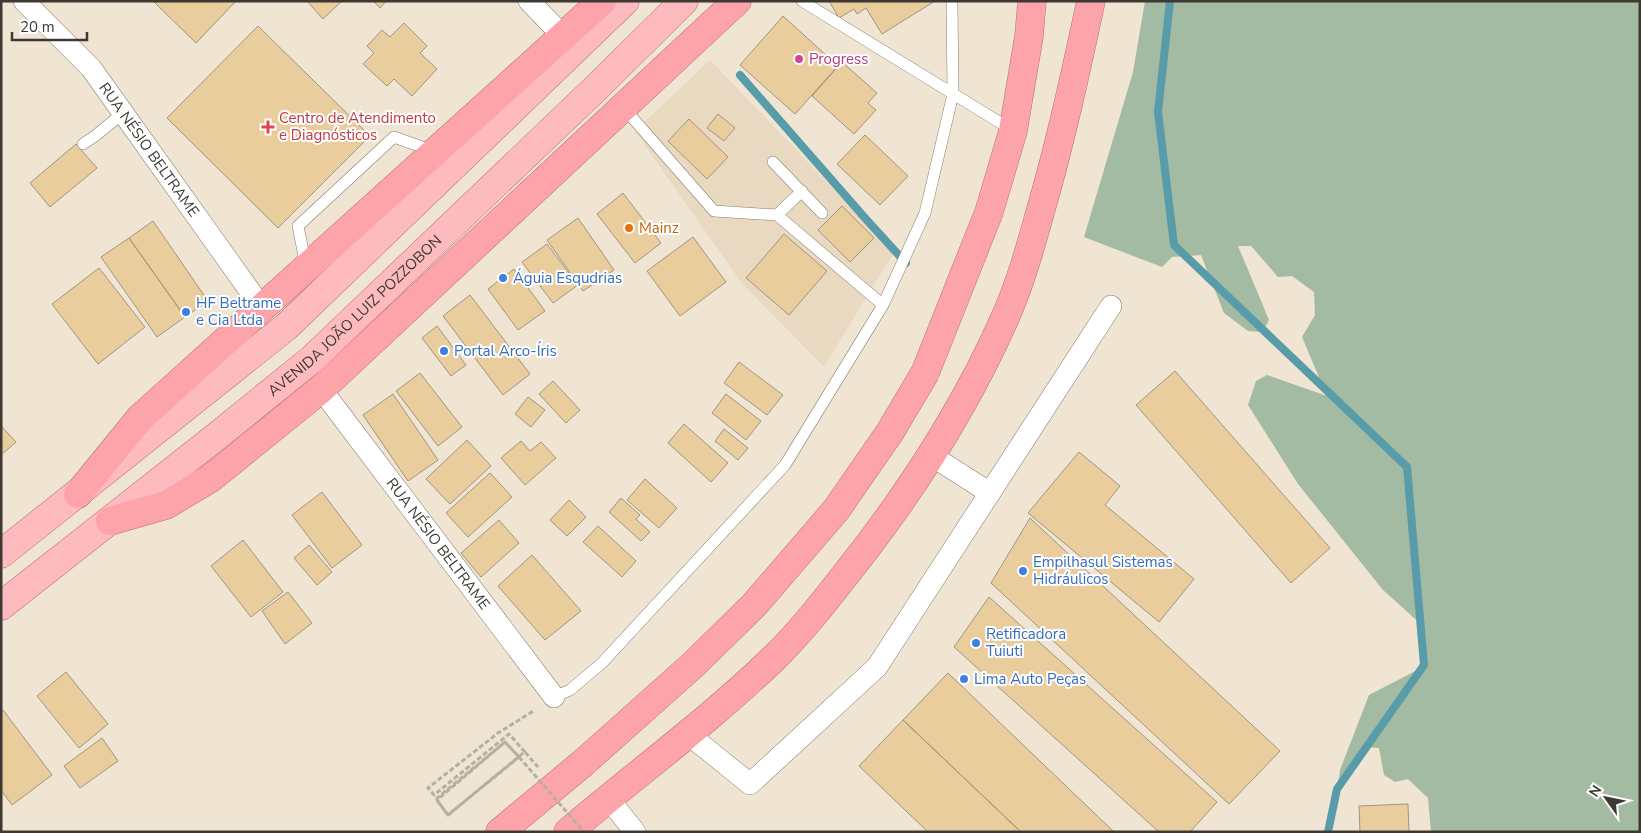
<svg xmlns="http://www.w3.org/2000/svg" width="1641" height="833" font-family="'Nunito Sans',sans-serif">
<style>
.built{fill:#e9d9c0}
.green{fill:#a3bba3}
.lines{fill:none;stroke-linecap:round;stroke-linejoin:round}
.stream{stroke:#589caa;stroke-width:8}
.building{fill:#eacd9c;stroke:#9f9584}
.service-casing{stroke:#887e6d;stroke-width:12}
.minor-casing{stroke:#887e6d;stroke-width:22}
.primary-casing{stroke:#b97072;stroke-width:29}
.trunk-casing{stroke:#b97072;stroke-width:29}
.path{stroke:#b8afa0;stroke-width:3;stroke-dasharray:5 2.5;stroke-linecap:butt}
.service{stroke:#fff;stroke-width:11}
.minor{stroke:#fff;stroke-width:21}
.primary{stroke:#fdbbbf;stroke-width:28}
.trunk{stroke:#fca4aa;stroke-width:28}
.path-bridge{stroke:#b8afa0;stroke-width:3;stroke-dasharray:5 2.5;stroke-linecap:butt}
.hotel-dot{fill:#d1479c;stroke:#fff;stroke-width:2}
.health-dot{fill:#e0444e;stroke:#fff;stroke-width:2}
.food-dot{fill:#e8710a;stroke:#fff;stroke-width:2}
.shop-dot{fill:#3f7fe0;stroke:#fff;stroke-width:2}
.labels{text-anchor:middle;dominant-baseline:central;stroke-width:4;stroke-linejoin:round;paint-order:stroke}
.hotel-label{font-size:15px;fill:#b23c85;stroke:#fff;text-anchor:start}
.health-label{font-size:15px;fill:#be3a42;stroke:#fff;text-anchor:start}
.street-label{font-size:15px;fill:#3d3932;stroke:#fff}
.food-label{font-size:15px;fill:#c56008;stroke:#fff;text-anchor:start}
.shop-label{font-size:15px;fill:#366cbe;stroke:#fff;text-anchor:start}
</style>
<rect width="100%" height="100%" fill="#f0e4d2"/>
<path class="built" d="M 710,60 L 894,252 L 824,367 L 741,282 L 635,131 Z"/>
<path class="green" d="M 1145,1 L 1640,1 L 1640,832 L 1431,832 L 1428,798 L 1408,779 L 1395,782 L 1384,775 L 1379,748 L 1365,747 L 1338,785 L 1340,770 L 1369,695 L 1427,665 L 1423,626 L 1383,590 L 1298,484 L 1248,405 L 1256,381 L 1267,375 L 1327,396 L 1302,337 L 1315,315 L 1314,292 L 1292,276 L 1278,277 L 1251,246 L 1238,246 L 1269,320 L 1263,332 L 1248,331 L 1224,313 L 1201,255 L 1172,257 L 1162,267 L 1084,237 L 1133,72 Z"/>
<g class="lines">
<path class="stream" d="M 1170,1 L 1158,112 L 1174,245 L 1407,467 L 1424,665 L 1337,789 L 1328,832
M 740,75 L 865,218 L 906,263"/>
</g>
<path class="building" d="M 153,1 L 236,1 L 196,43 Z
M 307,1 L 342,1 L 323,19 Z
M 373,1 L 386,1 L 380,8 Z
M 829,1 L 935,1 L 882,34 L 866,8 L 857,14 L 854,9 L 839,18 Z
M 783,16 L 838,66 L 795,114 L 740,65 Z
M 404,23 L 427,46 L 420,53 L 437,69 L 412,96 L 394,79 L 387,86 L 363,64 L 374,53 L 367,46 L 382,30 L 390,37 Z
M 258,26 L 370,136 L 278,228 L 167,118 Z
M 842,62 L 877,93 L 868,103 L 876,110 L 854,134 L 812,96 Z
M 718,114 L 735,128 L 724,141 L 707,128 Z
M 689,119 L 728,157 L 707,179 L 668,141 Z
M 865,135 L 908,176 L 880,205 L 837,164 Z
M 76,144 L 97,168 L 50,207 L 30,183 Z
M 623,193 L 661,243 L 635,263 L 597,214 Z
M 842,206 L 874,238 L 850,262 L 818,230 Z
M 578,218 L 614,270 L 583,291 L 547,240 Z
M 153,221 L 208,301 L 185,317 L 129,238 Z
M 784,234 L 827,271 L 789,315 L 746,278 Z
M 693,237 L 726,282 L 680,316 L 647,271 Z
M 129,238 L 185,317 L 157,337 L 101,257 Z
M 547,244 L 578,285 L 553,303 L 522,262 Z
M 99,268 L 145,327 L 98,364 L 52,304 Z
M 514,269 L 545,311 L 518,330 L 488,289 Z
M 470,295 L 530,374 L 503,395 L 443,316 Z
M 437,326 L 466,365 L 451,376 L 422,338 Z
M 739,362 L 783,395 L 767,415 L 724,383 Z
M 1175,371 L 1330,548 L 1291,583 L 1136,405 Z
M 420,373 L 462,427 L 438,446 L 396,391 Z
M 553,381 L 580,410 L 566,423 L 539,394 Z
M 393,394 L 438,460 L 408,481 L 363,415 Z
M 726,394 L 761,421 L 746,440 L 712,413 Z
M 528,397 L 545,410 L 531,427 L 515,414 Z
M 684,424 L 728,463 L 711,482 L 668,443 Z
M 1,426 L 16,442 L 1,455 Z
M 724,429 L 748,448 L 738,460 L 715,441 Z
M 467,440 L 491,466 L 450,504 L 426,479 Z
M 521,441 L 530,451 L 541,442 L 556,458 L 525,485 L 501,458 Z
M 1079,452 L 1120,486 L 1105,505 L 1194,579 L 1159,622 L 1028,513 Z
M 490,473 L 512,497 L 468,537 L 446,513 Z
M 645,479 L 677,508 L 659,528 L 627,500 Z
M 322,492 L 362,545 L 332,568 L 292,515 Z
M 621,498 L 640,515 L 636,519 L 650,532 L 641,541 L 609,512 Z
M 569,500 L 586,517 L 567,536 L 550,520 Z
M 1030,518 L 1280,751 L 1229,804 L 991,583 Z
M 499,520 L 519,543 L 481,577 L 461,553 Z
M 598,526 L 636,561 L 622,577 L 583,542 Z
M 243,540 L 283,592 L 251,617 L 211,566 Z
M 309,545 L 332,572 L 317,585 L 294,558 Z
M 532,555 L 581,611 L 545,640 L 498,586 Z
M 288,592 L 312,623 L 285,644 L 262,611 Z
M 989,597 L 1217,802 L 1190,832 L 1159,832 L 954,647 Z
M 66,672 L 108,724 L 79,748 L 37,696 Z
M 948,673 L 1113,831 L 1112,832 L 1021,832 L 903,720 Z
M 3,710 L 52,775 L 12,805 L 1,790 L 1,712 Z
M 903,720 L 1021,832 L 928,832 L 859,766 Z
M 102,738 L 118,761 L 80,788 L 64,766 Z
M 1408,804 L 1409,832 L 1360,832 L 1359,806 Z"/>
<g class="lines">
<g class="service-casing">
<path id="service" d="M 802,1 L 1012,130
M 623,107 L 714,211 L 777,215 L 883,305
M 83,144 L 95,136 L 123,113
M 773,162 L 822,213
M 777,215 L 802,191
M 306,266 L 298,226 L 394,137 L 433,151
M 554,697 L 570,690 L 602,663 L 785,465 L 883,305 L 925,213 L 953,94 L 952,1"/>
</g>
<g class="minor-casing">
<g id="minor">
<path id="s1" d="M 24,1 L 91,68 L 262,308"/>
<path d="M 529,1 L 563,36"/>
<path id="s2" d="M 321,389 L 554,697"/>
<path d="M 932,456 L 990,493"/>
<path d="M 688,734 L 750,784 L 877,667 L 1111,306"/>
<path d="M 608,798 L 635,832"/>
</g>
</g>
<g class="primary-casing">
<g id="primary">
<path d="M 1,554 L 286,327 L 625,1"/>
<path id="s3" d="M 1,606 L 212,440 L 312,359 L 596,88 L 684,1"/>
</g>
</g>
<g class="trunk-casing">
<path id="trunk" d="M 78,494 L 140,418 L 602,1
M 110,521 L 166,505 L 211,478 L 321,389 L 737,1
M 500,832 L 583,763 L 694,664 L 755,604 L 836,510 L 890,432 L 925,373 L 989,212 L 1013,131 L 1029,36 L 1032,1
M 568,832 C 636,774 709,721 774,658 C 800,633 824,602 846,574 C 909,495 963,412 1004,320 C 1020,285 1031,245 1041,209 C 1061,140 1076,71 1091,1"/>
</g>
<path class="path" d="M 525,752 L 509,734 L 434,795 L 428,788 L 498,733 L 535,710
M 519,757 L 505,742 L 436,799 L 448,815 L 519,757 L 505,742 L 437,800 L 448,815 L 522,754 L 525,752 L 538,767"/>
<use href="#service" class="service"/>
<use href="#minor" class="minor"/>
<use href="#primary" class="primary"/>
<use href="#trunk" class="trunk"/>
<path class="path-bridge" d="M 519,757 L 584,832"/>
</g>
<circle class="hotel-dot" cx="799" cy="59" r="5"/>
<path class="health-dot" d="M265.5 119.5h5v5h5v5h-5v5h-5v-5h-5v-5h5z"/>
<circle class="food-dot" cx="629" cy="228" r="5"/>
<g class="shop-dot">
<circle cx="503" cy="278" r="5"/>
<circle cx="186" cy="312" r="5"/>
<circle cx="444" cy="351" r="5"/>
<circle cx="1023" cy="571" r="5"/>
<circle cx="976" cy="643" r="5"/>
<circle cx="964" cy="679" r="5"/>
</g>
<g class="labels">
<g class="hotel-label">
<text x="809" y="59">Progress</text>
</g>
<g class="health-label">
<text x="279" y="118">Centro de Atendimento<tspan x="279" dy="17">e Diagnósticos</tspan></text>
</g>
<g class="street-label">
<text stroke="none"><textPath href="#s1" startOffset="195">RUA NÉSIO BELTRAME</textPath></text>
<text stroke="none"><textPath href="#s3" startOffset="458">AVENIDA JOÃO LUIZ POZZOBON</textPath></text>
<text stroke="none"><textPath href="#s2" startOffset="194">RUA NÉSIO BELTRAME</textPath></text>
</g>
<g class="food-label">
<text x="639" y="228">Mainz</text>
</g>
<g class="shop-label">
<text x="513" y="278">Águia Esqudrias</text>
<text x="196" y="303">HF Beltrame<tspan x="196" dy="17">e Cia Ltda</tspan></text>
<text x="454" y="351">Portal Arco-Íris</text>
<text x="1033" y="562">Empilhasul Sistemas<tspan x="1033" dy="17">Hidráulicos</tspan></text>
<text x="986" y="634">Retificadora<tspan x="986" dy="17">Tuiuti</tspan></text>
<text x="974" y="679">Lima Auto Peças</text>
</g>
</g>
<rect width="1641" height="833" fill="none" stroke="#3d3932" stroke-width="5"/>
<g transform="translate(1606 798) rotate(303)" stroke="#ffffff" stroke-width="4" paint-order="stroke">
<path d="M0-4L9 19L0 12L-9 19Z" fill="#3d3932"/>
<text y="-8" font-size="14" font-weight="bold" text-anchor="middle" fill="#3d3932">N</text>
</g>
<path d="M12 32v8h75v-8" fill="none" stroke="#3d3932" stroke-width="2.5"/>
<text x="20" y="32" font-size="15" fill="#3d3932" stroke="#ffffff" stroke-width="4" paint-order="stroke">20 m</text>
</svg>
